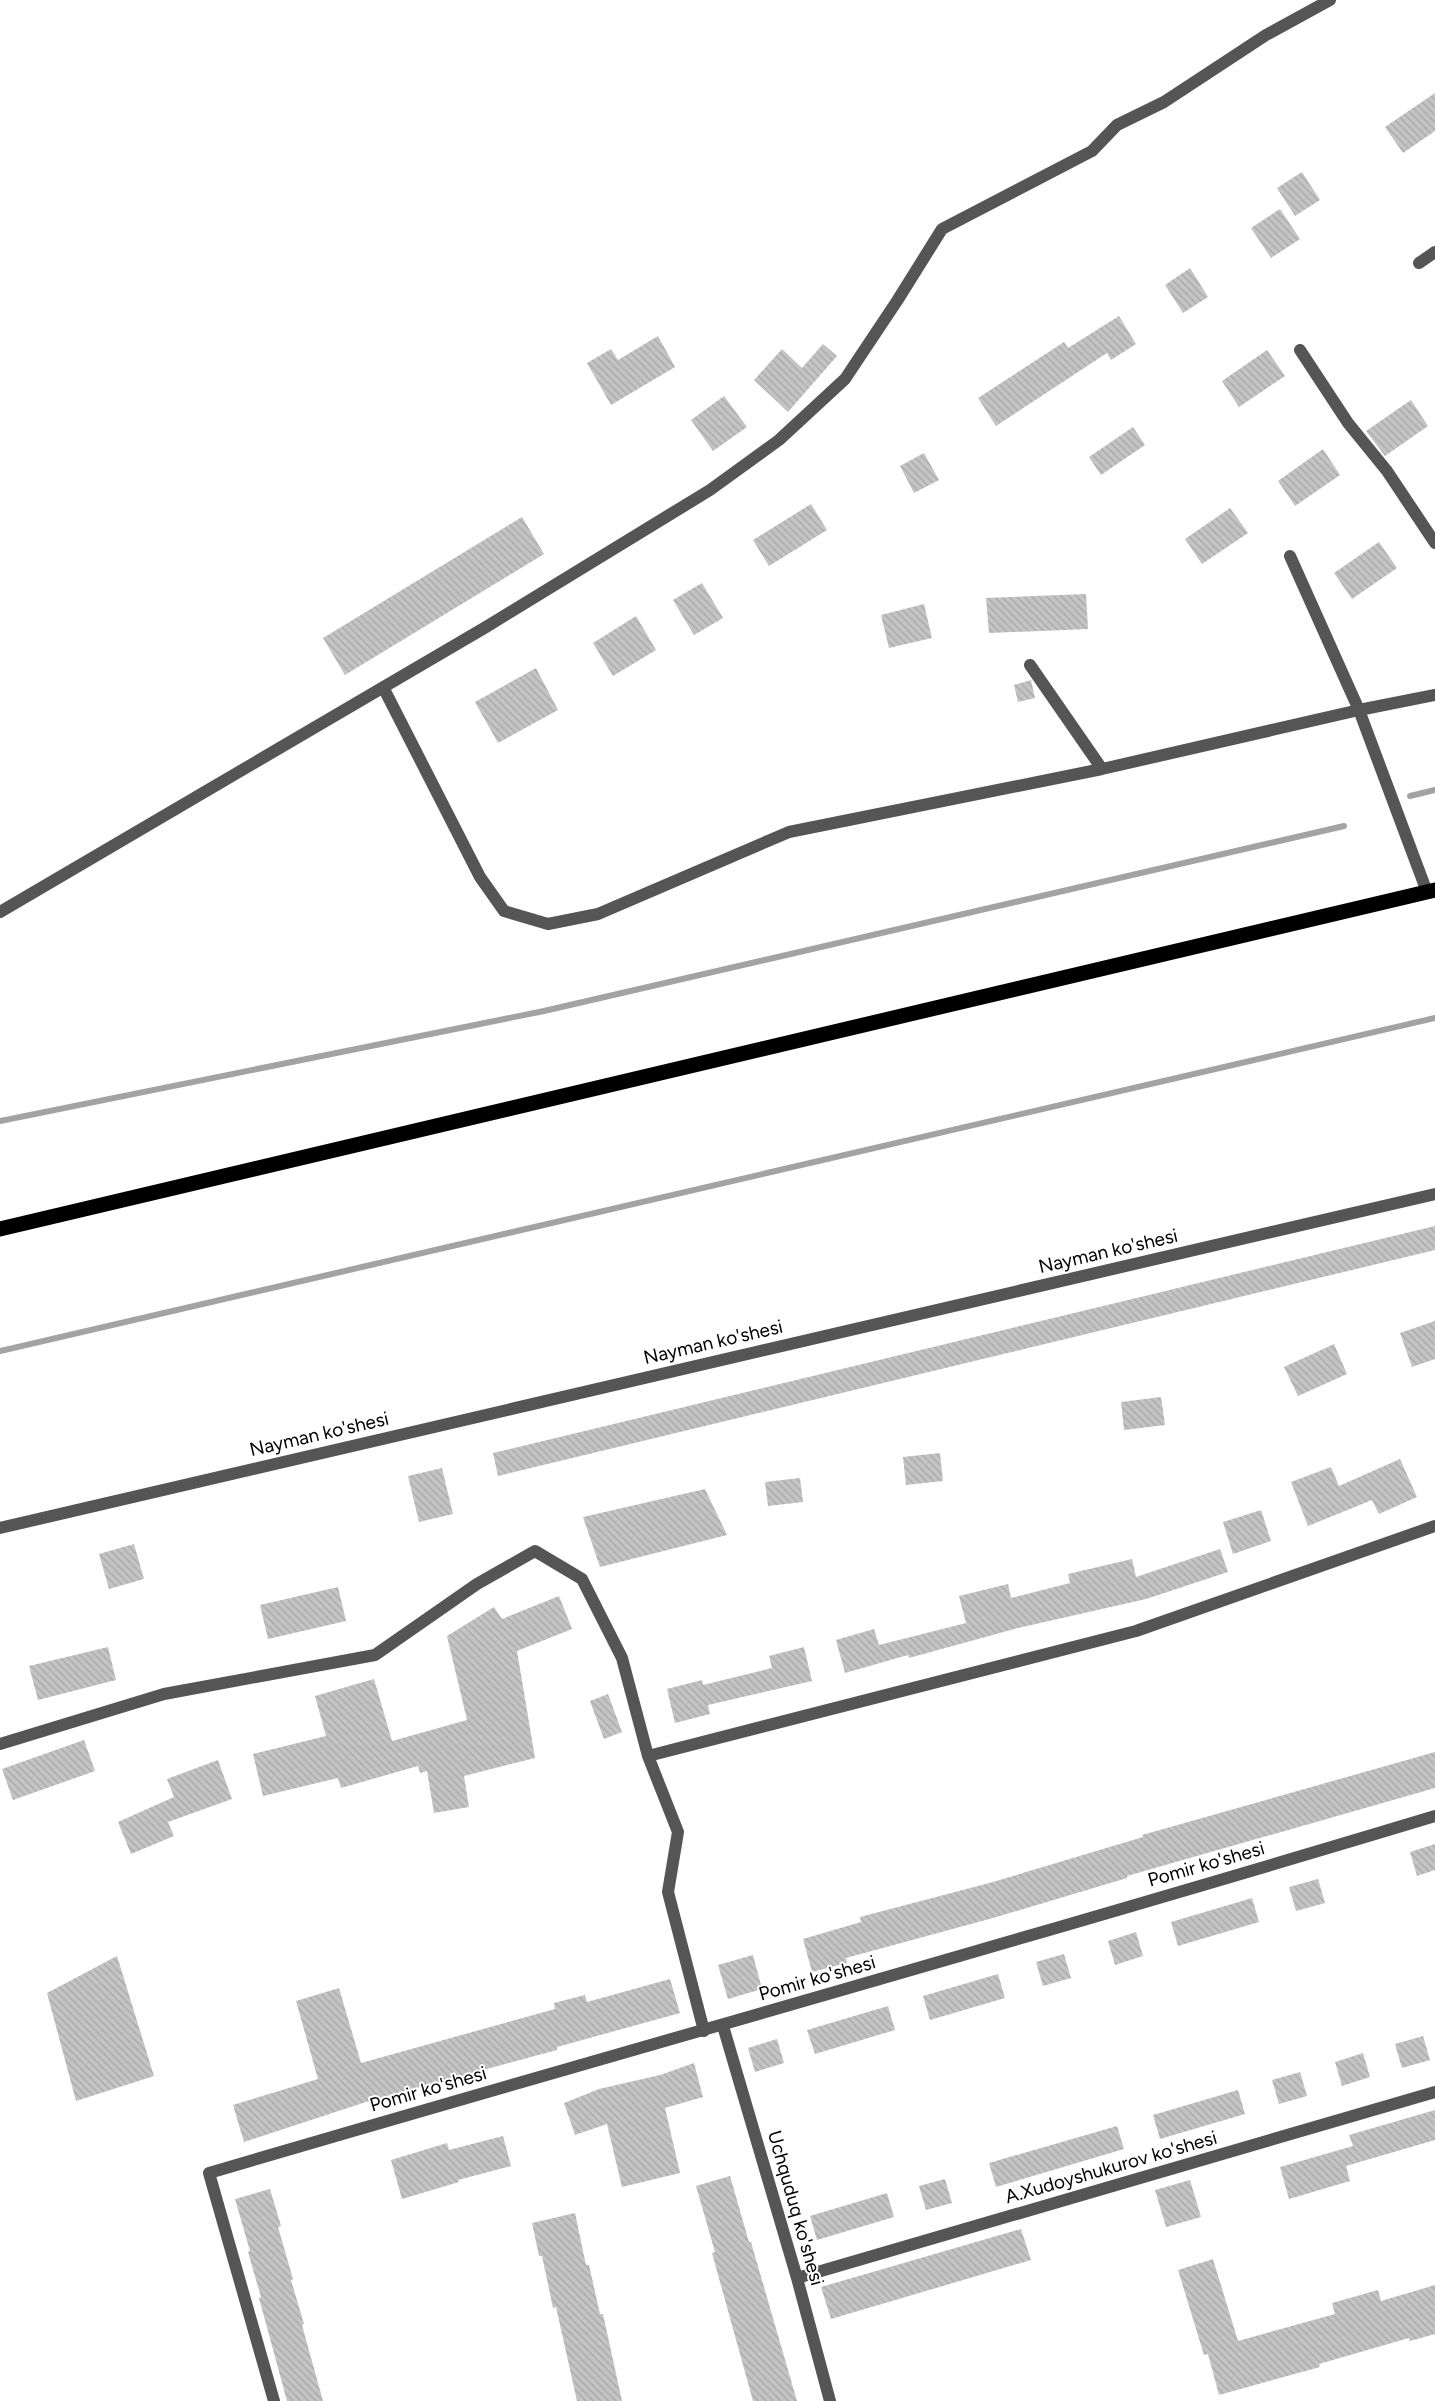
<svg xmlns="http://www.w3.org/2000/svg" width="1435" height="2401" font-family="Figtree,sans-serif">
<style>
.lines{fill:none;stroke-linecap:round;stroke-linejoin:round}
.stream{stroke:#a3a3a3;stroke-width:6}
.building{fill:url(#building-back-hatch)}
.minor{stroke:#555;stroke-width:12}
.highway{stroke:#000;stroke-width:15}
.labels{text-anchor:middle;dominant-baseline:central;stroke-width:4;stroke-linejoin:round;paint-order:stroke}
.street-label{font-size:19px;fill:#000;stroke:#fff}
</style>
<defs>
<pattern id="building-back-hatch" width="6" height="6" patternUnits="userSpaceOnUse" patternTransform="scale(1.25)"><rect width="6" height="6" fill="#c4c4c4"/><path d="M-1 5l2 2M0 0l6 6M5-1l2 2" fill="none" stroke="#a7a7a7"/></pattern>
</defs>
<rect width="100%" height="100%" fill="#fff"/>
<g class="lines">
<path class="stream" d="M 1410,796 L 1435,790
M 0,1121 L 544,1011 L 1344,826
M 0,1351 L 1435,1018"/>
</g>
<path class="building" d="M 1435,93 L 1435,131 L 1403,153 L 1385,127 Z
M 1302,172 L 1320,200 L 1295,216 L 1277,188 Z
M 1280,209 L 1300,239 L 1271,258 L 1251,228 Z
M 1190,268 L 1208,297 L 1183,313 L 1165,285 Z
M 1119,316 L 1136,344 L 1111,360 L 1107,353 L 996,426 L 978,398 L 1064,342 L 1068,348 Z
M 658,336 L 675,367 L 611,405 L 587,363 L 611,349 L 618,360 Z
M 823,344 L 837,356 L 788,412 L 754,380 L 782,349 L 802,368 Z
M 1267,350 L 1285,376 L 1239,407 L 1222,381 Z
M 724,396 L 747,427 L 713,451 L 691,420 Z
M 1411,400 L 1428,426 L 1385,456 L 1366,431 Z
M 1133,427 L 1145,445 L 1101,475 L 1089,457 Z
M 1323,449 L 1340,475 L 1295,506 L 1278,481 Z
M 924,453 L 939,480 L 914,493 L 900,466 Z
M 811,504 L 827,530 L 769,566 L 753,540 Z
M 1230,508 L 1248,533 L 1202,564 L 1185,539 Z
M 522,517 L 544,554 L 345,675 L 323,638 Z
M 1379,542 L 1397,568 L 1352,599 L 1334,573 Z
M 702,583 L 723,618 L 694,635 L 673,600 Z
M 1086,594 L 1088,629 L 989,633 L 986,598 Z
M 924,604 L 932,638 L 889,648 L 881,615 Z
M 636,616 L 656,650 L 613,676 L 593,643 Z
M 536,668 L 558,710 L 498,743 L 475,702 Z
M 1031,680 L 1035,698 L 1018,702 L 1014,685 Z
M 1435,1226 L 1435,1250 L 498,1476 L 493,1453 Z
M 1435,1321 L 1435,1359 L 1412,1367 L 1400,1333 Z
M 1334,1344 L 1347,1374 L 1298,1396 L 1284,1367 Z
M 1161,1397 L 1165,1425 L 1124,1430 L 1121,1402 Z
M 940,1453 L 943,1481 L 906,1485 L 903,1457 Z
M 1400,1459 L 1417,1497 L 1379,1514 L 1372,1500 L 1308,1526 L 1291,1482 L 1331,1467 L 1339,1486 Z
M 442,1468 L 453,1514 L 419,1522 L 408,1476 Z
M 800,1478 L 803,1502 L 768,1506 L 765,1482 Z
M 705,1489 L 727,1535 L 600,1567 L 583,1517 Z
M 1261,1510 L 1271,1541 L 1233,1554 L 1223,1522 Z
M 134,1544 L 144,1579 L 109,1589 L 99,1554 Z
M 1220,1549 L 1228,1572 L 1146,1599 L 1018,1628 L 909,1658 L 908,1655 L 845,1673 L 836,1640 L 874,1629 L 879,1645 L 966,1623 L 959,1596 L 1008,1584 L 1011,1598 L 1070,1583 L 1068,1574 L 1132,1559 L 1136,1577 Z
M 338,1587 L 346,1621 L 268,1639 L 260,1605 Z
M 559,1596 L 572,1629 L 517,1651 L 535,1758 L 464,1776 L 469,1807 L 434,1813 L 427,1771 L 420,1773 L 418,1766 L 341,1788 L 338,1778 L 263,1796 L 253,1754 L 326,1736 L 315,1696 L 374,1679 L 392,1741 L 467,1720 L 447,1636 L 494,1607 L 502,1619 Z
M 108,1647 L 116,1680 L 38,1700 L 29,1666 Z
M 804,1647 L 812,1681 L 708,1705 L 710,1714 L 675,1723 L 667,1689 L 702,1680 L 703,1685 L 772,1668 L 769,1656 Z
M 608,1694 L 622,1732 L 604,1739 L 590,1701 Z
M 84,1740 L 95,1771 L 13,1800 L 2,1769 Z
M 1435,1752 L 1435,1788 L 1127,1876 L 1127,1878 L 993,1918 L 846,1958 L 847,1963 L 812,1972 L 803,1939 L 861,1922 L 860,1917 L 993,1882 L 1143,1837 L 1142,1835 Z
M 218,1760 L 232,1799 L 168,1822 L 174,1836 L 131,1854 L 118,1822 L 174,1797 L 167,1779 Z
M 1435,1844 L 1435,1870 L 1417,1876 L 1410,1852 Z
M 1318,1879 L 1325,1903 L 1296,1911 L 1289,1887 Z
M 1252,1898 L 1259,1922 L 1178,1946 L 1171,1922 Z
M 1136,1932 L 1143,1956 L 1115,1965 L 1108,1941 Z
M 1064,1954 L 1071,1978 L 1043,1986 L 1036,1962 Z
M 753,1955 L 762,1989 L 728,1999 L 718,1965 Z
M 117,1956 L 154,2076 L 76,2101 L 47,1993 Z
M 998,1974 L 1005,1998 L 930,2020 L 923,1996 Z
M 670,1979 L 680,2013 L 557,2047 L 557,2050 L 372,2100 L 244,2142 L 233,2105 L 318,2079 L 296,2001 L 339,1988 L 361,2063 L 555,2009 L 554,2003 L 585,1995 L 587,2002 Z
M 888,2006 L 895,2030 L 815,2054 L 807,2030 Z
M 1423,2036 L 1430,2060 L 1402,2068 L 1395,2044 Z
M 777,2039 L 784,2063 L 755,2072 L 748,2048 Z
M 1363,2053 L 1370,2077 L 1342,2086 L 1335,2062 Z
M 694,2063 L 703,2097 L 665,2108 L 680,2173 L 622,2187 L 607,2124 L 575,2135 L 564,2103 L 599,2089 L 660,2075 Z
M 1300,2072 L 1307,2096 L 1279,2104 L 1272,2080 Z
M 1238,2090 L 1245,2114 L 1160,2139 L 1153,2115 Z
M 1435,2110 L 1435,2140 L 1346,2166 L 1350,2181 L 1289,2199 L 1280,2167 L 1353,2146 L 1349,2135 Z
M 1117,2126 L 1124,2149 L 996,2187 L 989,2163 Z
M 503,2136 L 511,2166 L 458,2180 L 459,2182 L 402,2199 L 391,2160 L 447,2143 L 449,2150 Z
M 730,2176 L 749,2242 L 751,2242 L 797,2401 L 753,2401 L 712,2253 L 715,2252 L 696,2186 Z
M 945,2179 L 952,2203 L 926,2210 L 919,2186 Z
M 1190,2180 L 1201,2217 L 1166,2227 L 1155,2190 Z
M 270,2189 L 281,2226 L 278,2227 L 293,2279 L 291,2280 L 304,2324 L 302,2325 L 323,2401 L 287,2401 L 259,2298 L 261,2297 L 248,2252 L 250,2251 L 235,2199 Z
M 887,2193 L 894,2217 L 817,2240 L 810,2216 Z
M 575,2213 L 586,2265 L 589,2265 L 600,2314 L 603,2314 L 622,2401 L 577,2401 L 556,2307 L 553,2308 L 542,2256 L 539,2256 L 532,2223 Z
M 1021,2229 L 1031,2260 L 831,2319 L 821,2287 Z
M 1213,2259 L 1238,2341 L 1335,2314 L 1332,2303 L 1378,2290 L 1381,2301 L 1435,2285 L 1435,2334 L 1410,2341 L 1409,2338 L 1319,2364 L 1320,2367 L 1219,2395 L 1208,2354 L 1204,2355 L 1178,2270 Z"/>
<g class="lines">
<path class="minor" d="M 1419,263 L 1435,252
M 1300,350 L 1348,423 L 1387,471 L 1435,543
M 1030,665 L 1102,769
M 383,687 L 480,877 L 504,911 L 548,924 L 598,914 L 789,832 L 1102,769 L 1359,710 L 1290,556
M 1427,892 L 1359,710 L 1435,695
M 0,912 L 486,627 L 710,490 L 779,440 L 845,379 L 897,301 L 942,229 L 1092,151 L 1117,125 L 1164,102 L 1266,35 L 1330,0
M 0,1528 L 1435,1194
M 0,1744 L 164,1694 L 375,1655 L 477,1584 L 535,1551 L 582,1579 L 622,1658 L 648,1756 L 678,1832 L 668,1892 L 704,2031
M 648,1756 L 1136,1631 L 1435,1526
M 723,2026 L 797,2278 L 830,2401
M 797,2278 L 1435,2092
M 274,2401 L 209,2173 C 617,2053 1028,1939 1435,1816"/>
<path class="highway" d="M 0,1229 L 1435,890"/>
</g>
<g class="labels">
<g class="street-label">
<text transform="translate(1108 1251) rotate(-13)">Nayman ko'shesi</text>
<text transform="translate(713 1342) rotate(-13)">Nayman ko'shesi</text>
<text transform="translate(319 1434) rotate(-13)">Nayman ko'shesi</text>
<text transform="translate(1206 1864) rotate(-16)">Pomir ko'shesi</text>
<text transform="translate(817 1978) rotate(-16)">Pomir ko'shesi</text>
<text transform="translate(428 2089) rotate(-16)">Pomir ko'shesi</text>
<text transform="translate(1111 2167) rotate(-16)">A.Xudoyshukurov ko'shesi</text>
<text transform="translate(796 2208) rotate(74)">Uchquduq ko'shesi</text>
</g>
</g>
</svg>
